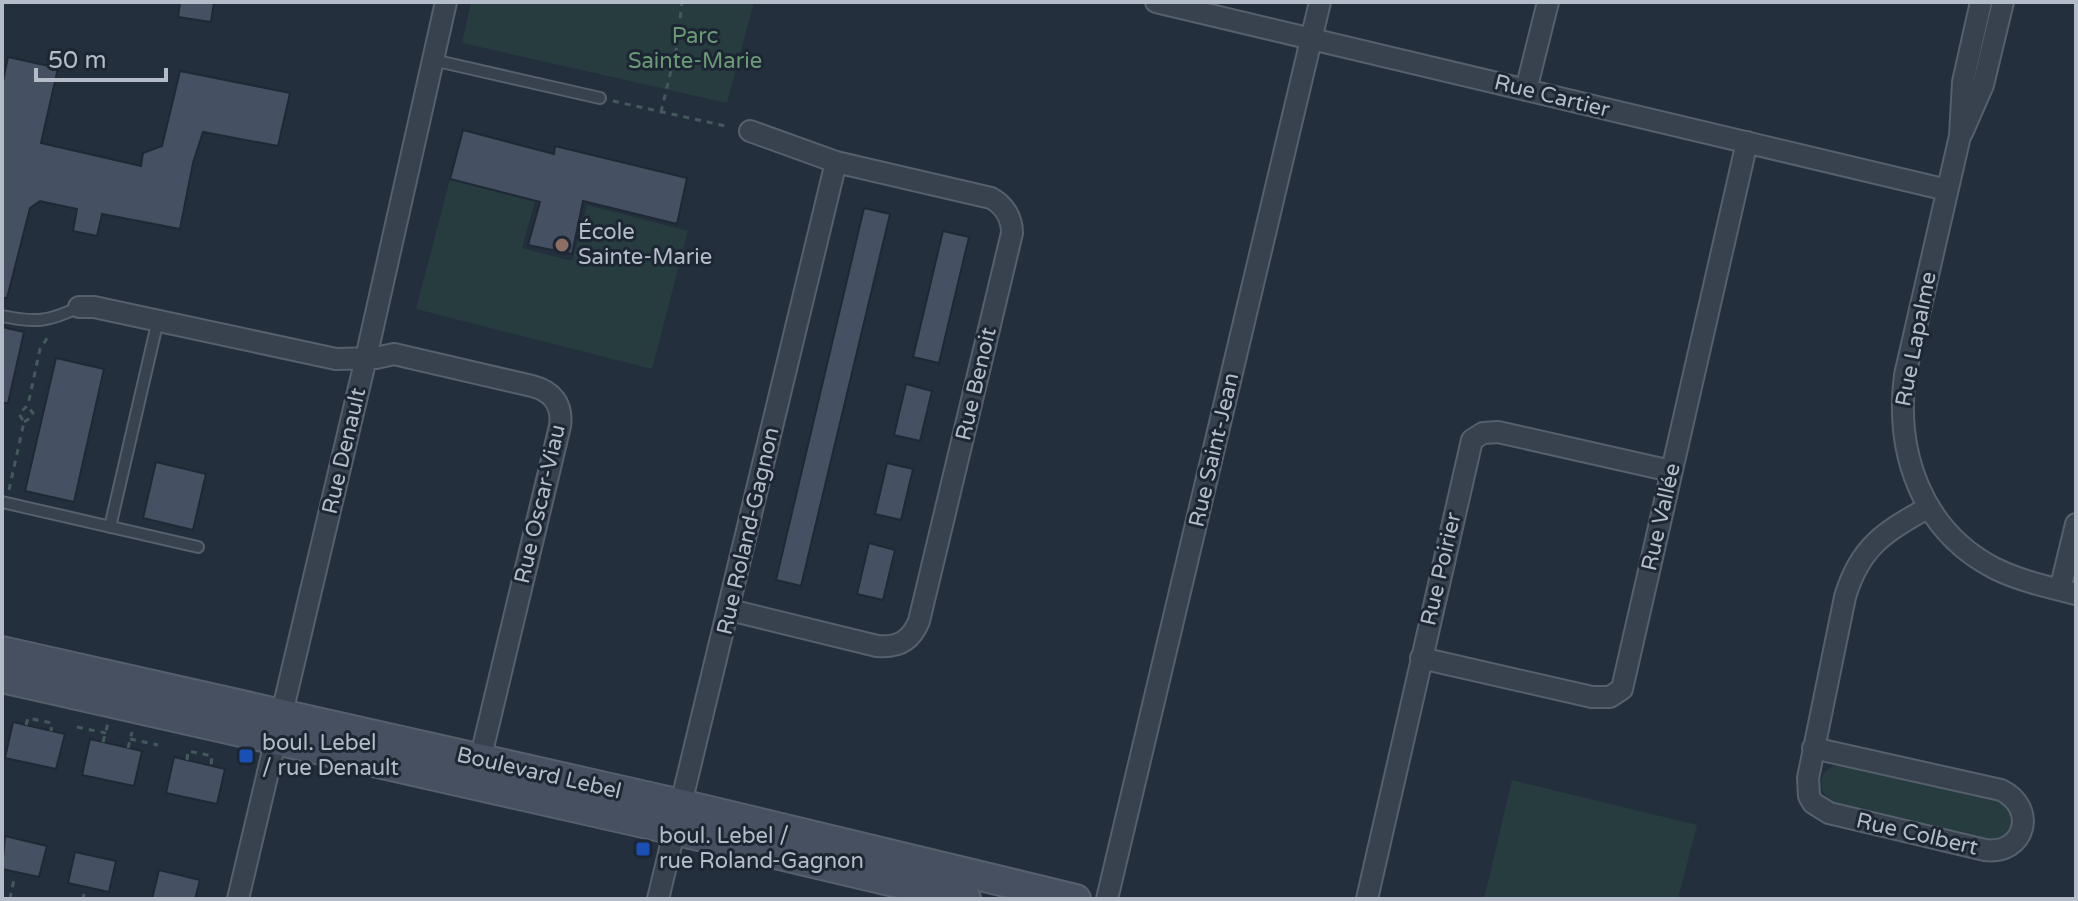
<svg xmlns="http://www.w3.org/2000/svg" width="2078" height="901" font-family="'Varela Round',sans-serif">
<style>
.green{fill:#263c3f}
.building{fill:#455162;stroke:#1f2835;stroke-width:2}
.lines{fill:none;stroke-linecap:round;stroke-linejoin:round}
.lane-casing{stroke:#565f6c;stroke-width:14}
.street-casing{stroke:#565f6c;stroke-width:24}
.secondary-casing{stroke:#565f6c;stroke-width:32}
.path{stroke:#44595c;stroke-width:3;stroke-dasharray:6 6;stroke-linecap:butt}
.lane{stroke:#38414e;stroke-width:10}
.street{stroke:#38414e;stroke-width:20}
.secondary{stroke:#465061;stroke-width:28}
.education-dot{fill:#8d6e63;stroke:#1d2633;stroke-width:3}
.transit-dot{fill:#1a4fb4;stroke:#1d2633;stroke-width:3}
.labels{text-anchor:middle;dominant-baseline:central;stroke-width:6;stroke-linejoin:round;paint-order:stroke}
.park-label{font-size:22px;fill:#6b9a76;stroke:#1d2633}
.street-label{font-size:22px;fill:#b4bcc9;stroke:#1d2633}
.poi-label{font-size:22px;fill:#b4bcc9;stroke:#1d2633;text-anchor:start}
</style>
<rect width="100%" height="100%" fill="#242f3e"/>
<path class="green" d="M 471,2 L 754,2 L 727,103 L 462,43 Z
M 450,179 L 535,201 L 522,248 L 572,261 L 587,205 L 688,231 L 652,369 L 416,309 Z
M 1835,765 L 1996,801 C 2013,807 2016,819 2007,834 L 1990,840 L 1832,803 C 1817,791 1817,773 1835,765 Z
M 1512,780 L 1697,825 L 1678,899 L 1484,899 Z"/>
<path class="building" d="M 180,2 L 214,2 L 211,22 L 178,17 Z
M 8,57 L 58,68 L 41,143 L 141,166 L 143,153 L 162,146 L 180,71 L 290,93 L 278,146 L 203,132 L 193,163 L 180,229 L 102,214 L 97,236 L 73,231 L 77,209 L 40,201 L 30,208 L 7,298 L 2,298 L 2,86 Z
M 463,130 L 554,154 L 555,146 L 687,178 L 677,224 L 583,201 L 572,254 L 528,245 L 540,202 L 450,179 Z
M 864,208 L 890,214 L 801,586 L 776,580 Z
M 943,231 L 969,237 L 939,363 L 913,357 Z
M 2,327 L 24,332 L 8,403 L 2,403 Z
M 56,358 L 104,369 L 74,502 L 25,491 Z
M 906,384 L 932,391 L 920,441 L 894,435 Z
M 156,462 L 206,474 L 193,530 L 143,518 Z
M 887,463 L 913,469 L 901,520 L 875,514 Z
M 869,543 L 895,550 L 883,600 L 857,594 Z
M 13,722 L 65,734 L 56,769 L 5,758 Z
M 90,739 L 142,751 L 134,786 L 82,775 Z
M 174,757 L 225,769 L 217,804 L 166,793 Z
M 5,836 L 47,846 L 39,877 L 2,869 Z
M 75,852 L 116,861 L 109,892 L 68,883 Z
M 159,870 L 200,880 L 195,899 L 152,899 Z"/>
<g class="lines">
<g class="lane-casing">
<path id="lane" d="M 433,60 L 600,98
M 2,316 C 36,323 48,322 79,307
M 2,502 L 198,547
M 110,527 L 158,320"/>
</g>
<g class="street-casing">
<path id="street" d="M 1156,2 L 1947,190
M 1981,2 L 1963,82 L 1960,136 L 1905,375 C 1895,452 1921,530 1994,568 C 2020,581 2048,587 2076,594
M 1526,90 L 1548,2
M 1962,133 L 1983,85 L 2003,2
M 79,307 L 94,307 L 336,359 L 376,358 L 394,354 L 532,386 C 552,391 563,404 560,426 L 480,760
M 2060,590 L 2076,524
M 730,610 L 877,646 C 898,648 911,641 919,621 L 1012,233 C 1012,218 1004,205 991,198 L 836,162 L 750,131
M 1421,658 L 1592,697 L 1610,697 L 1622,689 L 1747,142
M 1813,748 L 2001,790 C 2038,808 2025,855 1985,850 L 1829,813 L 1813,803 L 1809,796 L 1808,778 L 1845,597 C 1860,546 1885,532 1929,507
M 238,899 L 366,358 L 446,2
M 658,899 L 836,162
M 1107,899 L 1320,2
M 1367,899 L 1472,440 L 1483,433 L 1498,432 L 1671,471"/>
</g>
<g class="secondary-casing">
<path id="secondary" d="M 2,651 L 681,804 L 1076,899
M 2,678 L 652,825 L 966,899"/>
</g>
<path class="path" d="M 613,101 L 730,127
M 661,112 L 677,46 L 682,2
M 24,422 L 32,417 L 33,413 L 27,406
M 9,490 L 24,422 L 19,414 L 28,405 L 40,349 L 50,334
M 26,725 L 28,718 L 52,723 L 51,731
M 77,727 L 106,733
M 130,739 L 158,745
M 103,742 L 108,723
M 128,748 L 132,732
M 187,760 L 188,751 L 212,756 L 211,766
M 10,899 L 14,879
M 83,899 L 84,894"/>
<use href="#lane" class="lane"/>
<use href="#street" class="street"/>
<use href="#secondary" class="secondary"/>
</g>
<circle class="education-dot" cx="562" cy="245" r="8"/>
<g class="transit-dot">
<rect x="238" y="748" width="16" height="16" rx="4"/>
<rect x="635" y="841" width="16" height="16" rx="4"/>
</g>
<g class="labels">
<g class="park-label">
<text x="695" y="36">Parc<tspan x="695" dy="25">Sainte-Marie</tspan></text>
</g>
<g class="street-label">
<text transform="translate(1552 96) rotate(14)">Rue Cartier</text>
<text transform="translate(1916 339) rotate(-79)">Rue Lapalme</text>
<text transform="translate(976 384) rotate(-77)">Rue Benoit</text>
<text transform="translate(1214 450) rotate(-77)">Rue Saint-Jean</text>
<text transform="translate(344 451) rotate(-77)">Rue Denault</text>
<text transform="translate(540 504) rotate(-77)">Rue Oscar-Viau</text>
<text transform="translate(1661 517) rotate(-77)">Rue Vallée</text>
<text transform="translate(748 531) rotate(-77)">Rue Roland-Gagnon</text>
<text transform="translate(1441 569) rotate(-77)">Rue Poirier</text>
<text transform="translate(539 773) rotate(13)">Boulevard Lebel</text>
<text transform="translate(1917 834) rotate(13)">Rue Colbert</text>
</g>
<g class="poi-label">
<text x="578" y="232">École<tspan x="578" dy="25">Sainte-Marie</tspan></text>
<text x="262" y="743">boul. Lebel<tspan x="262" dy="25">/ rue Denault</tspan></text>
<text x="659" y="836">boul. Lebel /<tspan x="659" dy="25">rue Roland-Gagnon</tspan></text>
</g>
</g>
<rect width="2078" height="901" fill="none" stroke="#b4bcc9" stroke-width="8"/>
<path d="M36 68v12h130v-12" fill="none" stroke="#b4bcc9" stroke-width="4"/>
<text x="48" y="68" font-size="24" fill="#b4bcc9" stroke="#1d2633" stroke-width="6" paint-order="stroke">50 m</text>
</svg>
